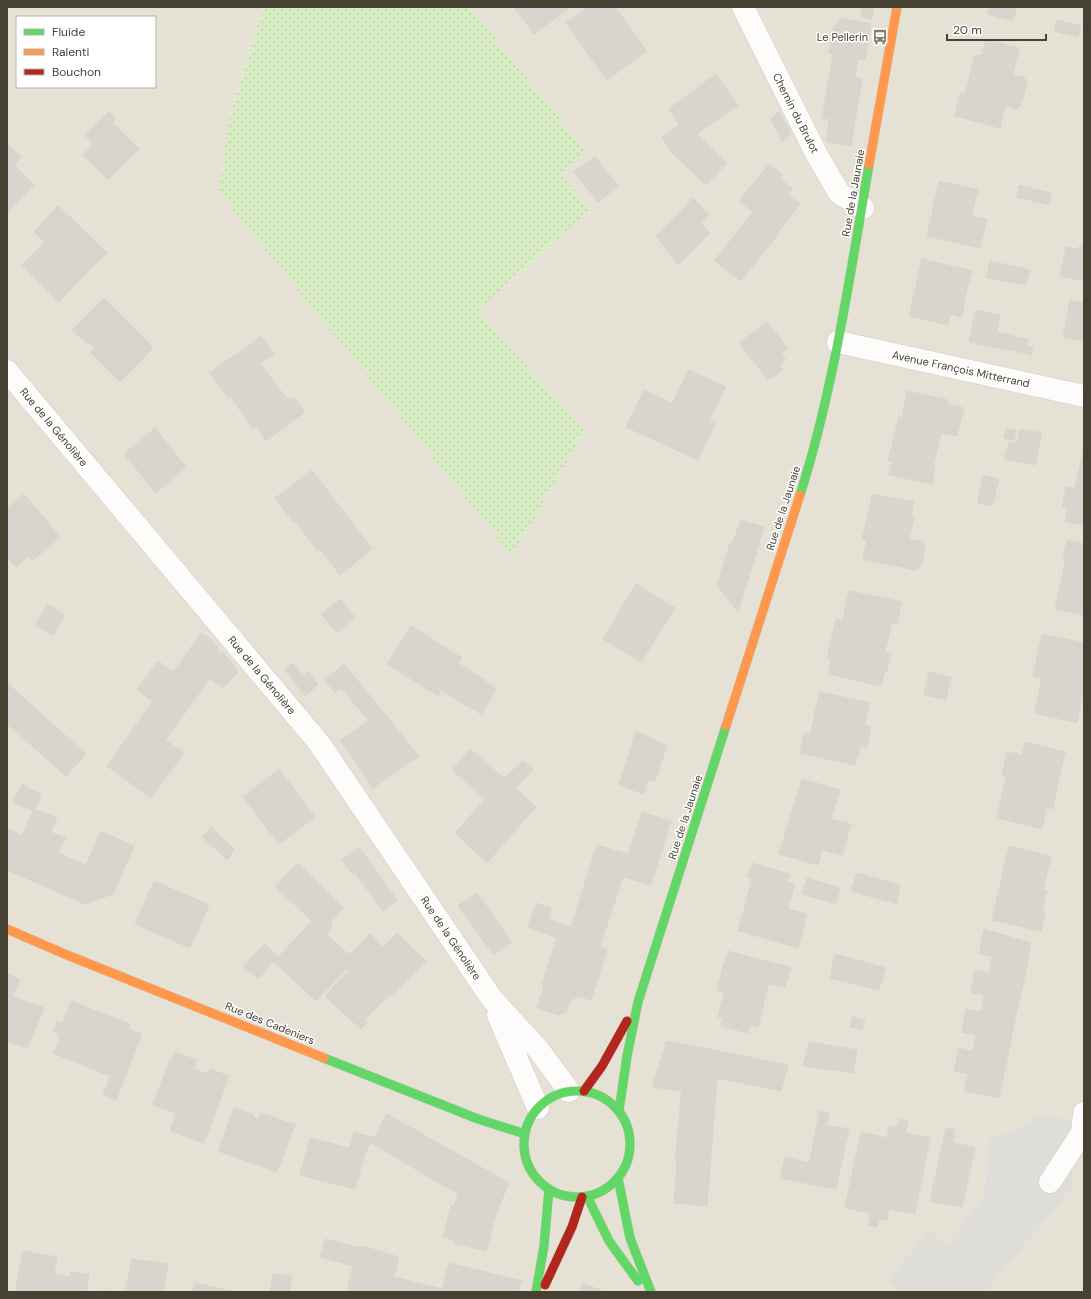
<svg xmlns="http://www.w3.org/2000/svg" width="1091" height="1299" font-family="'DM Sans',sans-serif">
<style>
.residential{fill:#e5e1d4;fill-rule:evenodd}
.grass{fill:url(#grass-dots)}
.parking{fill:#dfddd7}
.building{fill:#d8d5ce;stroke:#d8d5cd}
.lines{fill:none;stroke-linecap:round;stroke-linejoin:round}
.street-casing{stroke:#ceccc5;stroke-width:23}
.fast-casing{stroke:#d0cdbd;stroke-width:10}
.slow-casing{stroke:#d0cdbd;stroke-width:10}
.jam-casing{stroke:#d0cdbd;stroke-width:10}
.street{stroke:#fdfcfb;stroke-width:22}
.fast{stroke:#63d668;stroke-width:9}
.slow{stroke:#ff974d;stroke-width:9}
.jam{stroke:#b3261e;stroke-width:9}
.labels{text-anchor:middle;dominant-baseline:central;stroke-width:3;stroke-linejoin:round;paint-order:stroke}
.poi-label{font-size:11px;fill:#464133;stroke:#fff;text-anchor:end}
.street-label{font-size:11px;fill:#464133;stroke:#fff}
</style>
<defs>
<pattern id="grass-dots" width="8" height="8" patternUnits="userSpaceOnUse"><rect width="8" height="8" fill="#d8edc4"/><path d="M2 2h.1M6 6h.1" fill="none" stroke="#bbcca9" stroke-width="1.8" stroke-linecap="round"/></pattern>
</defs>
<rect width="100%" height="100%" fill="#f0eee7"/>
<path class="residential" d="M 7,7 L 264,7 L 230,115 L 584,432 L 478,310 L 590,209 L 561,175 L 585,149 L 469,7 L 1084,7 L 1084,1292 L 7,1292 ZM 17,17 L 155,17 L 155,87 L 17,87 Z"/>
<path class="grass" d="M 264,7 L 469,7 L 585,150 L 561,175 L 590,209 L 478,310 L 584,432 L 512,555 L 219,192 L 230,115 Z"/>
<path class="parking" d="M 1038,1116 L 1075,1120 L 1072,1188 L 985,1292 L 899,1292 L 888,1281 L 928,1230 L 947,1244 L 984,1196 L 991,1136 L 1009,1134 Z"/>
<path class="building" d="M 514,7 L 567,7 L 568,9 L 534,34 Z
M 588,7 L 615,7 L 647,51 L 607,80 L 566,23 Z
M 863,7 L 874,7 L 872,19 L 861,17 Z
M 990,7 L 1017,7 L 1013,21 L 988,14 Z
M 840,18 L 871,24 L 865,60 L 858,59 L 855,77 L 862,79 L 851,146 L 827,142 L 829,119 L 822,118 L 833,55 L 829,53 L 834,25 L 838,25 Z
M 1057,20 L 1081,26 L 1078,37 L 1054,31 Z
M 986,40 L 1019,48 L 1013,75 L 1024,77 L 1027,83 L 1021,105 L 1016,109 L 1005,106 L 1000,128 L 955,116 L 960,93 L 965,94 L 973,64 L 979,66 Z
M 975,55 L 982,56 L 979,66 L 973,64 Z
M 716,74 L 738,105 L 697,134 L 727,163 L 706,185 L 672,153 L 662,137 L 679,125 L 669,109 Z
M 109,111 L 116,119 L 93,144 L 85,135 Z
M 779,111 L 791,134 L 782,142 L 771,119 Z
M 112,123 L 139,149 L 130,158 L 104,132 Z
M 104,132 L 130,158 L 108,180 L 83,155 Z
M 7,144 L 21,157 L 14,165 L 34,185 L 7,212 Z
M 595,157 L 618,186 L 598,202 L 574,172 Z
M 769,164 L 783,175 L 780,179 L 793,189 L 788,195 L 800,204 L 778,232 L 739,201 Z
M 939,181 L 978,190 L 971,216 L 987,219 L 980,248 L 927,236 Z
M 1019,185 L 1051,193 L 1049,205 L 1017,197 Z
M 693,198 L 709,215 L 701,223 L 685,207 Z
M 58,206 L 70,217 L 58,230 L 95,264 L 59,302 L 22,265 L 45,242 L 34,232 Z
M 685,207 L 710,233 L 678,265 L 656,236 Z
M 753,212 L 779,233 L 741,281 L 714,261 Z
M 70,217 L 107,253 L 95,264 L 58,230 Z
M 1084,244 L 1084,281 L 1060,276 L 1066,247 L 1076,249 Z
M 922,259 L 972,271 L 966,293 L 955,291 L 948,325 L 909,316 Z
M 990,261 L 1030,270 L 1026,285 L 986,278 Z
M 955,291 L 966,293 L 962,317 L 950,314 Z
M 104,298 L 129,323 L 125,326 L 150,351 L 120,382 L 90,352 L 95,347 L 90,343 L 87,343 L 72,330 Z
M 1070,300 L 1084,303 L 1084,341 L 1081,341 L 1083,336 L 1064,332 Z
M 976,310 L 1000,315 L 994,347 L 969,342 Z
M 767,322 L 788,348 L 781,354 L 786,360 L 779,365 L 783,370 L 768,380 L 739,343 Z
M 129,323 L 153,347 L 150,351 L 125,326 Z
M 997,332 L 1017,337 L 1014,351 L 994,347 Z
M 1064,332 L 1083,336 L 1081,341 L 1063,337 Z
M 261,336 L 274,354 L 260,364 L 247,347 Z
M 1017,337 L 1028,339 L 1025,353 L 1014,351 Z
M 1026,345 L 1033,347 L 1031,355 L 1025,353 Z
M 247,347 L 288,400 L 294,397 L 305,412 L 266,441 L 256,426 L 252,428 L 231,397 L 235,394 L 216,368 Z
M 216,368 L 235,394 L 229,399 L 210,373 Z
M 689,370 L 726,387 L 708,422 L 702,420 L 699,426 L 711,432 L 698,460 L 626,427 L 644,390 L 672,403 Z
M 907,391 L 948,400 L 947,404 L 964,408 L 957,436 L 941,433 L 933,467 L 935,468 L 932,484 L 889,475 L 892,462 L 888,461 L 899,417 L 902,418 Z
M 702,420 L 708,422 L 709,420 L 715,424 L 711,432 L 699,426 Z
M 155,428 L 186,467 L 156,493 L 124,454 Z
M 1006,429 L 1016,430 L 1014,440 L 1004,438 Z
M 1020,429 L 1042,433 L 1035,465 L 1004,459 L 1009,442 L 1017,444 Z
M 1084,448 L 1084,525 L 1065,522 L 1068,508 L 1062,507 L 1066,487 L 1075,488 Z
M 312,470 L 372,549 L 340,575 L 320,549 L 317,550 L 296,522 L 301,518 L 282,493 Z
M 983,475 L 999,479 L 994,499 L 979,495 Z
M 282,493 L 301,518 L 294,523 L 275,498 Z
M 24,494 L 60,537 L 32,561 L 28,556 L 16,567 L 7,557 L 7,537 L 10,535 L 7,531 L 7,508 Z
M 872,494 L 914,502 L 911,516 L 914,517 L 909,539 L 922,541 L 925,547 L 921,566 L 916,570 L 863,559 L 873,511 L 869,510 Z
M 979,495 L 994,499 L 992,506 L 978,503 Z
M 869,510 L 873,511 L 867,541 L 862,539 Z
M 741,520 L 764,527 L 757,551 L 732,544 Z
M 1067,540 L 1084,544 L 1084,615 L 1055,609 L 1066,557 L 1063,556 Z
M 730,544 L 757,551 L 738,612 L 717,585 Z
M 636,584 L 675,608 L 641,662 L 603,639 Z
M 849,591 L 902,602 L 897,624 L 892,623 L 885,652 L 891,654 L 887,671 L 827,658 L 831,641 L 838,642 Z
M 340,599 L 355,617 L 337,633 L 321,614 Z
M 48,604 L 65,615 L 53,636 L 35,625 Z
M 836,619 L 843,620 L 838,642 L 831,641 Z
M 411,626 L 462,658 L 458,663 L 485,680 L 468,707 L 441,690 L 438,696 L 387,664 Z
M 201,633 L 212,640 L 218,647 L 216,649 L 221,653 L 223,652 L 238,672 L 223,688 L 210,678 L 133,785 L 107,766 Z
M 1042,634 L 1084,643 L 1084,663 L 1079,684 L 1084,687 L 1077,723 L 1035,713 L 1042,678 L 1033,676 Z
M 831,659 L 885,670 L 881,686 L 828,674 Z
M 158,661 L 173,672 L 152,701 L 137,690 Z
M 293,663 L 298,669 L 290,676 L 285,669 Z
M 344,664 L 419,756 L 373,788 L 348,751 L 377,730 L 341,688 L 335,693 L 325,680 Z
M 1084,664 L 1084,686 L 1079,684 Z
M 298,669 L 303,675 L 308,671 L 318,685 L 305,696 L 290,676 Z
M 929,672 L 951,677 L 946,700 L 924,695 Z
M 484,681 L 497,689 L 481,714 L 468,706 Z
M 7,682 L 18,693 L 9,708 L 7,706 Z
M 820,692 L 870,703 L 864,727 L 862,726 L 857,744 L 861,745 L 855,765 L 800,753 L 804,733 L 810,734 L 813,723 L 818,720 L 819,713 L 815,712 Z
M 18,693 L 86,754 L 66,776 L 7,724 L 7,711 Z
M 815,712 L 819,713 L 818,720 L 813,723 Z
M 369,720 L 377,730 L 348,751 L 340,741 Z
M 865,725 L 871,726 L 867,748 L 857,744 L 862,726 L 864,727 Z
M 636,731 L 667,746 L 655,781 L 648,779 L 644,794 L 619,785 Z
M 165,740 L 184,753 L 151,798 L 133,785 Z
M 1025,742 L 1065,752 L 1057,788 L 1051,786 L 1042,829 L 997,818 L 1006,776 L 1017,779 Z
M 470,749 L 504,778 L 523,761 L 533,769 L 516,788 L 536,807 L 487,863 L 455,833 L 485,799 L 452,770 Z
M 1007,752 L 1022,755 L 1017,779 L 1002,775 Z
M 279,769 L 315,817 L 279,844 L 243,797 Z
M 802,779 L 840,790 L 831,819 L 851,824 L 842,855 L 822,850 L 818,865 L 779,854 Z
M 22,784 L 41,795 L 35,809 L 57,818 L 30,880 L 7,870 L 7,828 L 22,835 L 33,811 L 13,802 Z
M 1051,786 L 1057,788 L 1053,809 L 1046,807 Z
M 642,812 L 671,821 L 651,885 L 623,877 L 600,946 L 607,949 L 606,953 L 567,939 L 597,845 L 628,854 Z
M 211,827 L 234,849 L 228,860 L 202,837 Z
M 101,831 L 134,846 L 113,894 L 85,904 L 30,880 L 50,832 L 66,838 L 58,853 L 86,865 Z
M 1009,846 L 1051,856 L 1038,910 L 1045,912 L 1041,931 L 992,920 Z
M 359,847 L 397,900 L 383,911 L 355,873 L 352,874 L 342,860 Z
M 298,863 L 343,908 L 330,923 L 332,926 L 327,933 L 321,930 L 275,886 Z
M 752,863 L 790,874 L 787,882 L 795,884 L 788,909 L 807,914 L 798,948 L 743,932 L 750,907 L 745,906 L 752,879 L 748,877 Z
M 857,873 L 900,885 L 897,904 L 851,891 Z
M 807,878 L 840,888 L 836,904 L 802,894 Z
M 154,881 L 209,905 L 190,948 L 135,924 Z
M 1043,890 L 1047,891 L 1042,911 L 1038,910 Z
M 477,893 L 488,908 L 469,921 L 458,906 Z
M 536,903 L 551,908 L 548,919 L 570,927 L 567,939 L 606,953 L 591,1000 L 578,996 L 570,1001 L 567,1011 L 559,1015 L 537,1008 L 544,986 L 542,984 L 557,938 L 528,927 Z
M 745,906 L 750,907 L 743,932 L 738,931 Z
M 488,908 L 511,942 L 494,955 L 469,921 Z
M 312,921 L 355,960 L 316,1001 L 274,962 Z
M 984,929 L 1031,943 L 1024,981 L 989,973 L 992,956 L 979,954 Z
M 397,933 L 426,961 L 393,995 L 390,995 L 382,1002 L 347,968 L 355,960 L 363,968 Z
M 370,934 L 383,947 L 363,968 L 349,955 Z
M 265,944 L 278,957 L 258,979 L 243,966 Z
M 728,951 L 774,963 L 758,1027 L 718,1017 L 730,969 L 723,967 Z
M 835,954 L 886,968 L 879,990 L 830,978 Z
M 774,963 L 791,967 L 785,987 L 769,984 Z
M 723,967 L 730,969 L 724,992 L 717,990 Z
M 349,970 L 369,989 L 344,1014 L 325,996 Z
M 975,970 L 1024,981 L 1015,1019 L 981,1012 L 984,995 L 971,993 Z
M 7,974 L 20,979 L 9,1004 L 22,1009 L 25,1001 L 44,1008 L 27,1048 L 7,1041 Z
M 369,989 L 382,1002 L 365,1020 L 367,1023 L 361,1029 L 344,1014 Z
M 13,997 L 25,1001 L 22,1009 L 9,1004 Z
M 71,1001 L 130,1024 L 129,1029 L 142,1034 L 116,1100 L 103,1095 L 117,1060 L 58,1037 Z
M 966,1009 L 1015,1019 L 1007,1059 L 973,1051 L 976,1035 L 962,1032 Z
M 853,1017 L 865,1021 L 862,1030 L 850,1027 Z
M 723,1019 L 750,1026 L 748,1033 L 721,1026 Z
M 57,1021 L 62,1024 L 59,1033 L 53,1032 Z
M 60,1038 L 117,1060 L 110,1076 L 53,1053 Z
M 667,1041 L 719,1051 L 716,1091 L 682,1088 L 682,1091 L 652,1087 Z
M 809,1042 L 857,1050 L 853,1073 L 803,1066 Z
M 959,1048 L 1007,1059 L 999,1098 L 964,1091 L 968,1074 L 954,1071 Z
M 719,1051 L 788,1065 L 781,1091 L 717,1078 Z
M 174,1052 L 197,1060 L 194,1069 L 208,1074 L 210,1069 L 229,1076 L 204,1143 L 170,1131 L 176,1113 L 153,1105 L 170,1059 L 172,1060 Z
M 682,1088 L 716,1091 L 707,1206 L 674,1203 L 677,1162 L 675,1161 Z
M 234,1108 L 254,1115 L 253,1117 L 258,1119 L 261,1113 L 295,1125 L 277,1172 L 218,1151 Z
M 820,1111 L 829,1113 L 826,1125 L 849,1129 L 836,1189 L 780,1178 L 785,1157 L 809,1163 Z
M 387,1114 L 509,1183 L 497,1211 L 486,1251 L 453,1243 L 461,1208 L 454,1207 L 458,1194 L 371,1143 Z
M 899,1119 L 908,1121 L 905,1133 L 930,1138 L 915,1214 L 889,1209 L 887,1220 L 879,1219 L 877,1227 L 868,1225 L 871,1213 L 845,1208 L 861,1132 L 887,1138 L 889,1126 L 897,1127 Z
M 946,1128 L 955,1130 L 953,1143 L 975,1147 L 962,1207 L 930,1201 Z
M 354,1132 L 374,1138 L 365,1153 L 355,1189 L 300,1175 L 310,1138 L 350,1148 Z
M 451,1206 L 461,1208 L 454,1240 L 443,1237 Z
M 325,1239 L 340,1243 L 335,1261 L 320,1257 Z
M 340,1243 L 361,1248 L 356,1267 L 335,1261 Z
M 362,1246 L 399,1257 L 394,1276 L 356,1267 Z
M 23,1251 L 57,1257 L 54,1274 L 71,1277 L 71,1272 L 89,1274 L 86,1292 L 15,1292 Z
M 132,1259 L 168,1264 L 163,1292 L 125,1292 Z
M 449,1263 L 490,1273 L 485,1292 L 453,1292 L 442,1289 Z
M 353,1265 L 356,1267 L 453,1292 L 347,1292 Z
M 490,1273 L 522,1281 L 518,1292 L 485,1292 Z
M 273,1274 L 292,1276 L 289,1292 L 270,1292 Z
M 195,1283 L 232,1291 L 232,1292 L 192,1292 Z
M 582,1283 L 605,1292 L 580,1292 Z
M 102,1290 L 117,1292 L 102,1292 Z"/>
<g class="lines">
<g class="street-casing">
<path id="street" d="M 743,7 L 817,155 L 839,193 L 863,208
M 838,342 L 1084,396
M 7,371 L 319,743 L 492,999 L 538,1049 L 569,1091
M 498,1015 L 538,1108
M 1050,1182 L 1082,1133 L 1084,1113"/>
</g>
<g class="fast-casing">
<path id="fast" d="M 800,495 C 834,388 850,275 869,165
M 324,1058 L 478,1119 L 525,1134
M524 1144a53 53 0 1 1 106 0a53 53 0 1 1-106 0Z
M 619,1111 L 627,1056 L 638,1002 L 726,726
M 618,1178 L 630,1238 L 651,1292
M 587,1196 L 609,1241 L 638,1281
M 536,1292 L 544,1246 L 549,1189"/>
</g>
<g class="slow-casing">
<path id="slow" d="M 869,165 L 897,7
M 726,726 L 800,495
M 7,929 L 67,955 L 324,1058"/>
</g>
<g class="jam-casing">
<path id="jam" d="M 584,1091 L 602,1066 L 627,1021
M 545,1285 L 572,1227 L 582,1197"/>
</g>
<use href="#street" class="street"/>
<use href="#fast" class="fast"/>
<use href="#slow" class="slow"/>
<use href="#jam" class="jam"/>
</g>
<defs>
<g id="bus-bare" transform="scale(1.2)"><path d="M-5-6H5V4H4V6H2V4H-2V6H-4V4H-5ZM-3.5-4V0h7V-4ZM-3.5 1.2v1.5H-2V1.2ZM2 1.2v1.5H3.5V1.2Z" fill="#827e72" stroke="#fff" stroke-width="2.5" paint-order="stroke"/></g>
</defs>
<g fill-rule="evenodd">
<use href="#bus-bare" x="880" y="37"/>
</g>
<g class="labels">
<g class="poi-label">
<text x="868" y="37">Le Pellerin</text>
</g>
<g class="street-label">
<text transform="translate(796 113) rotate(63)">Chemin du Brulot</text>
<text transform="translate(853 193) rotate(-80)">Rue de la Jaunaie</text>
<text transform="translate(961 369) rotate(12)">Avenue François Mitterrand</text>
<text transform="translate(54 427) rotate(50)">Rue de la Génolière</text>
<text transform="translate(783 508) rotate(-72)">Rue de la Jaunaie</text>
<text transform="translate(262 675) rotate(50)">Rue de la Génolière</text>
<text transform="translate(685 817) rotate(-72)">Rue de la Jaunaie</text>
<text transform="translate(451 938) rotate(56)">Rue de la Génolière</text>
<text transform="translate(270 1023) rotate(22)">Rue des Cadeniers</text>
</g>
</g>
<rect width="1091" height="1299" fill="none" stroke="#464133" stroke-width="16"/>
<rect x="16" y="16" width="140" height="72" fill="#ffffff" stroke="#b5b3ad"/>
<rect x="24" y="29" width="20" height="6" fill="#63d668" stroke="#b5b3ad"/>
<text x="52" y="36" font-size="12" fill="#464133">Fluide</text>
<rect x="24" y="49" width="20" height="6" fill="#ff974d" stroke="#b5b3ad"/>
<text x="52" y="56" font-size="12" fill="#464133">Ralenti</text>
<rect x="24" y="69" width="20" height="6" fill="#b3261e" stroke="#b5b3ad"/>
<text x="52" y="76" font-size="12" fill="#464133">Bouchon</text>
<path d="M947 34v6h99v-6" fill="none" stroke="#464133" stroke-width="2"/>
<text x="953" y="34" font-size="12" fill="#464133" stroke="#ffffff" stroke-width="3" paint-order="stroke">20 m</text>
</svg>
